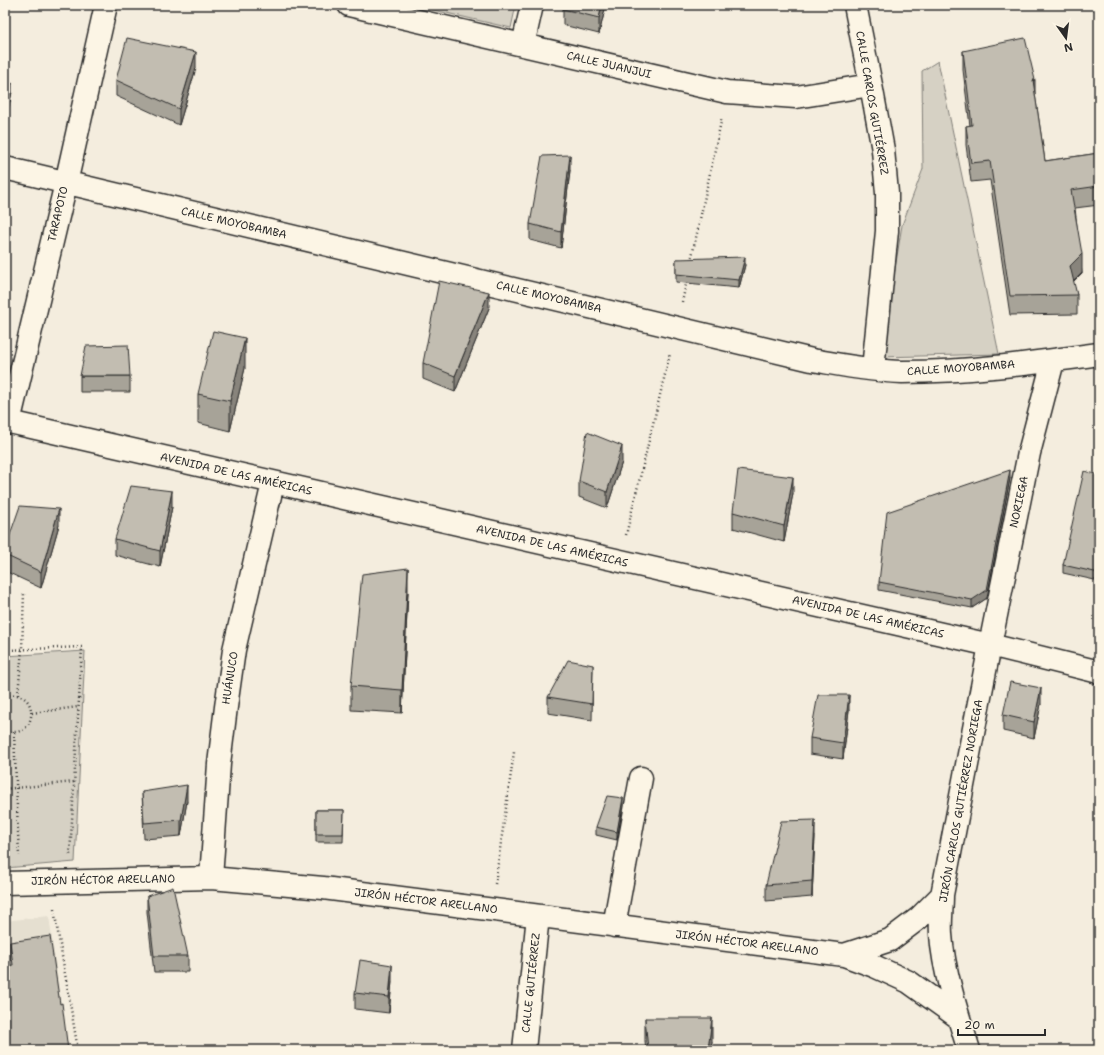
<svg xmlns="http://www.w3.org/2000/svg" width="1104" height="1055" font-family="'Shantell Sans',sans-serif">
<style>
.built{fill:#e5dfd0}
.green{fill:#d6d1c4;stroke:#807e78}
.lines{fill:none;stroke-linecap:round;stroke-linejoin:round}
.minor-casing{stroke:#2b2b2b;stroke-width:25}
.path{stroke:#2b2b2b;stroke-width:2.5;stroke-dasharray:1 3;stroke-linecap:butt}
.minor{stroke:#fcf5e5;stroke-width:22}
.wall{fill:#a7a398;stroke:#2b2b2b}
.shaded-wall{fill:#88847c;stroke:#2b2b2b}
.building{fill:#c2bdb1;stroke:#2b2b2b}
.labels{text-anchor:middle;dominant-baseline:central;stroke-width:3;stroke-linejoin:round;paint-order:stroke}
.street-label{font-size:11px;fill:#2b2b2b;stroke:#fcf5e5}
</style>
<rect width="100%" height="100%" fill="#f4edde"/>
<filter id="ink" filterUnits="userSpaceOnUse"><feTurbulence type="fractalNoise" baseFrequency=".025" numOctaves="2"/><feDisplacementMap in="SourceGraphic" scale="8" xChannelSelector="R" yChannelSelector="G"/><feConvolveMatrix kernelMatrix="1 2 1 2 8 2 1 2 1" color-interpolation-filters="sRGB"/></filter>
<g filter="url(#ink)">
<path class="built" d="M 49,916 L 67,1050 L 5,1050 L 5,921 Z"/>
<path class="green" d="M 412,5 L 516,5 L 511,28 Z
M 938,61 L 999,354 L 881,357 L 902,225 L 923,169 L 922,71 Z
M 85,651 L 75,862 L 5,868 L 5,656 Z"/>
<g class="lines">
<g class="minor-casing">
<path id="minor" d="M 349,5 L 727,92 L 796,97 L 871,85
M 855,5 L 871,85 L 883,150 L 887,193 L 887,231 L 873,369
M 523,45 L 532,5
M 5,168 L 812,360 C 842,365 872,371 902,372 C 968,372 1034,363 1099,354
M 5,421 L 990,645 L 1099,672
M 9,422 L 66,183 L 106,5
M 211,878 L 219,764 L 226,707 L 234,650 L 273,483
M 5,883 L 211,878 L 323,888 L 844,955 L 874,966 L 909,982 L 958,1017
M 614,926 L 641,778
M 844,955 L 890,940 L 919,918 L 942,895
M 524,1050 L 538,916
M 969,1050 C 958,1016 943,970 941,934 C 940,921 942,908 942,895 L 990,645 L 1029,453 L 1053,361"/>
</g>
<path class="path" d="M 691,261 L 722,117
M 682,302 L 687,280
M 626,535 L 670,354
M 5,650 L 82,647 L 70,855
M 18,695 L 22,649 L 24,593
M 5,696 C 42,686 38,743 5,730
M 32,713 L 78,707
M 14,732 L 19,856
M 5,789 L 74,782
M 495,884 L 514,752
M 54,909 L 78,1050"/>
<use href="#minor" class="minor"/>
</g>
<path class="wall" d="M 606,5 L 599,34 L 563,25 L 563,9 Z
M 963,51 L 1035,94 L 1045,161 L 1099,153 L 1099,205 L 1075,208 L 1082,273 L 1073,282 L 1077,295 L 1077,314 L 1010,315 L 990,180 L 971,182 L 966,145 L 966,126 L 970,126 L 963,70 Z
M 196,68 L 179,125 L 116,96 L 116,80 Z
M 5,82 L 12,92 L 6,118 L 5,118 Z
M 570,170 L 561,248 L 530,240 L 530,224 Z
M 676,259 L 745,265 L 739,288 L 676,282 Z
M 489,308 L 455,392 L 423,379 L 423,363 Z
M 245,368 L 230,431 L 198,423 L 198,394 Z
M 80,376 L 130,376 L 130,392 L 80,392 Z
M 622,462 L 607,508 L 579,497 L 579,481 Z
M 1099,475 L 1099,588 L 1099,581 L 1063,573 L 1063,565 Z
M 1010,478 L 987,598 L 972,608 L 879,590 L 879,582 Z
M 793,493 L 784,542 L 733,528 L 733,512 Z
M 172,507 L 160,567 L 115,555 L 115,539 Z
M 59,525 L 41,588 L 5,571 L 5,549 Z
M 408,592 L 402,713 L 351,710 L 351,686 Z
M 593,665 L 592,720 L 548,713 L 548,697 Z
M 1041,704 L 1034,738 L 1003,731 L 1003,715 Z
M 849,710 L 843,759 L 810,754 L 810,738 Z
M 142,792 L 187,801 L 181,836 L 144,839 Z
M 623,806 L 617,840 L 596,835 L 596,827 Z
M 316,810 L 344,810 L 343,842 L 316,842 Z
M 815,836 L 812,897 L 766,901 L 766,885 Z
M 147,896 L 188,956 L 188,972 L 154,972 L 147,912 Z
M 10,942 L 60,1004 L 10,965 Z
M 392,981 L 389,1013 L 355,1009 L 355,993 Z
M 645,1018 L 712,1041 L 711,1050 L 646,1050 L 645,1041 Z"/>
<path class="shaded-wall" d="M 602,5 L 606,5 L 599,34 L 599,18 Z
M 196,52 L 196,68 L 179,125 L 179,109 Z
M 1033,80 L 1035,80 L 1035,99 Z
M 12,83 L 12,92 L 6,118 L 6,110 Z
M 570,155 L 570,170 L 561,248 L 561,232 Z
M 1082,254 L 1082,273 L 1070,285 L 1070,266 Z
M 745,257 L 745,265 L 739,288 L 739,280 Z
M 489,292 L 489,308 L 455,392 L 455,376 Z
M 6,302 L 6,318 L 5,323 L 5,307 Z
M 245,338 L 245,368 L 230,431 L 230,401 Z
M 622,446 L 622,462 L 607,508 L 607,492 Z
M 1010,470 L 1010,478 L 987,598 L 972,608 L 972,600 Z
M 793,477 L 793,493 L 784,542 L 784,526 Z
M 172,491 L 172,507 L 160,567 L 160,551 Z
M 59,509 L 59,525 L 41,588 L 41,572 Z
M 408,568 L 408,592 L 402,713 L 402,690 Z
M 1041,688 L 1041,704 L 1034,738 L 1034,722 Z
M 849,695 L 849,710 L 843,759 L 843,743 Z
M 187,785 L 187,801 L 181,836 L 181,820 Z
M 623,798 L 623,806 L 617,840 L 617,832 Z
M 815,820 L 815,836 L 812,897 L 812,881 Z
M 392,965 L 392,981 L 389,1013 L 389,997 Z
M 712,1018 L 712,1041 L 711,1050 L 708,1050 Z"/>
<path class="building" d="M 564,5 L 602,5 L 599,18 L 563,9 Z
M 127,38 L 196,52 L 179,109 L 116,80 Z
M 1025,38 L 1035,80 L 1033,80 L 1045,161 L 1099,153 L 1099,186 L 1071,190 L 1082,254 L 1070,266 L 1077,295 L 1010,296 L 990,161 L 971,163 L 966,126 L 972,125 L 963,51 Z
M 5,82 L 12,83 L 6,110 L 5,110 Z
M 570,155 L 561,232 L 530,224 L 542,156 Z
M 745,257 L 739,280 L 676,274 L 676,259 Z
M 439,281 L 489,292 L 455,376 L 423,363 Z
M 213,331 L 245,338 L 230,401 L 198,394 Z
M 128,345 L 130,376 L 80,376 L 86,346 Z
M 587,432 L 622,446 L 607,492 L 579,481 Z
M 738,470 L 793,477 L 784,526 L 733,512 Z
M 1010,470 L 987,590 L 972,600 L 879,582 L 887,512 Z
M 1084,471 L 1099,475 L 1099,573 L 1063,565 Z
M 131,486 L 172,491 L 160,551 L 115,539 Z
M 20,506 L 59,509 L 41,572 L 5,555 L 5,549 Z
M 408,568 L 402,690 L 351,686 L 362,574 Z
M 568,660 L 593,665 L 592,704 L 548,697 Z
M 1010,682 L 1041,688 L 1034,722 L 1003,715 Z
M 818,695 L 849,695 L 843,743 L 810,738 Z
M 187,785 L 181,820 L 144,823 L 142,792 Z
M 607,796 L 623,798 L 617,832 L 596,827 Z
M 316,810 L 344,810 L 343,834 L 316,834 Z
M 815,820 L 812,881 L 766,885 L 781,821 Z
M 173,887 L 188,956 L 154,956 L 147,896 Z
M 50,936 L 60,1004 L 62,1003 L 68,1050 L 5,1050 L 5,966 L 13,965 L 10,942 Z
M 360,960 L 392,965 L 389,997 L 355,993 Z
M 645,1018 L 712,1018 L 708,1050 L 648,1050 Z"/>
</g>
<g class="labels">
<g class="street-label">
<text transform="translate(609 65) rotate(13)">CALLE JUANJUI</text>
<text transform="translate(872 103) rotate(80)">CALLE CARLOS GUTIÉRREZ</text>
<text transform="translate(58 214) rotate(-77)">TARAPOTO</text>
<text transform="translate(234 223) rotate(13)">CALLE MOYOBAMBA</text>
<text transform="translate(549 297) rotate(13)">CALLE MOYOBAMBA</text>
<text transform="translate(961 368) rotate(-4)">CALLE MOYOBAMBA</text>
<text transform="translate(236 474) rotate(13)">AVENIDA DE LAS AMÉRICAS</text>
<text transform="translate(1019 502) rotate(-78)">NORIEGA</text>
<text transform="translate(552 546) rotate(13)">AVENIDA DE LAS AMÉRICAS</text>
<text transform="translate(868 617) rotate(13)">AVENIDA DE LAS AMÉRICAS</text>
<text transform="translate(230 678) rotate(-81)">HUÁNUCO</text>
<text transform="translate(961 801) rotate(-80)">JIRÓN CARLOS GUTIÉRREZ NORIEGA</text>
<text transform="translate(103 880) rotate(-1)">JIRÓN HÉCTOR ARELLANO</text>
<text transform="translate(426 901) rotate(7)">JIRÓN HÉCTOR ARELLANO</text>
<text transform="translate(747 943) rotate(7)">JIRÓN HÉCTOR ARELLANO</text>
<text transform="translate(531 983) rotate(-84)">CALLE GUTIÉRREZ</text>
</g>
</g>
<rect width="1104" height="1055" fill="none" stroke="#fcf5e5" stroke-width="20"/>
<rect x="10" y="10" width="1084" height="1035" fill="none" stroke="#2b2b2b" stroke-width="1.5" filter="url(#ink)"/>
<g transform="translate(1066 38) rotate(166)" stroke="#fcf5e5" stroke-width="3" paint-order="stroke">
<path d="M0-3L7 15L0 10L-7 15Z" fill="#2b2b2b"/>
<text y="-6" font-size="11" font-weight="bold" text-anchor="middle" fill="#2b2b2b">N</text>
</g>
<path d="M958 1029v6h87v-6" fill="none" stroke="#2b2b2b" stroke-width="2"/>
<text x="964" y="1029" font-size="12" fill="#2b2b2b" stroke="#fcf5e5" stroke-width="3" paint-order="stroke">20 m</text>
</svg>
